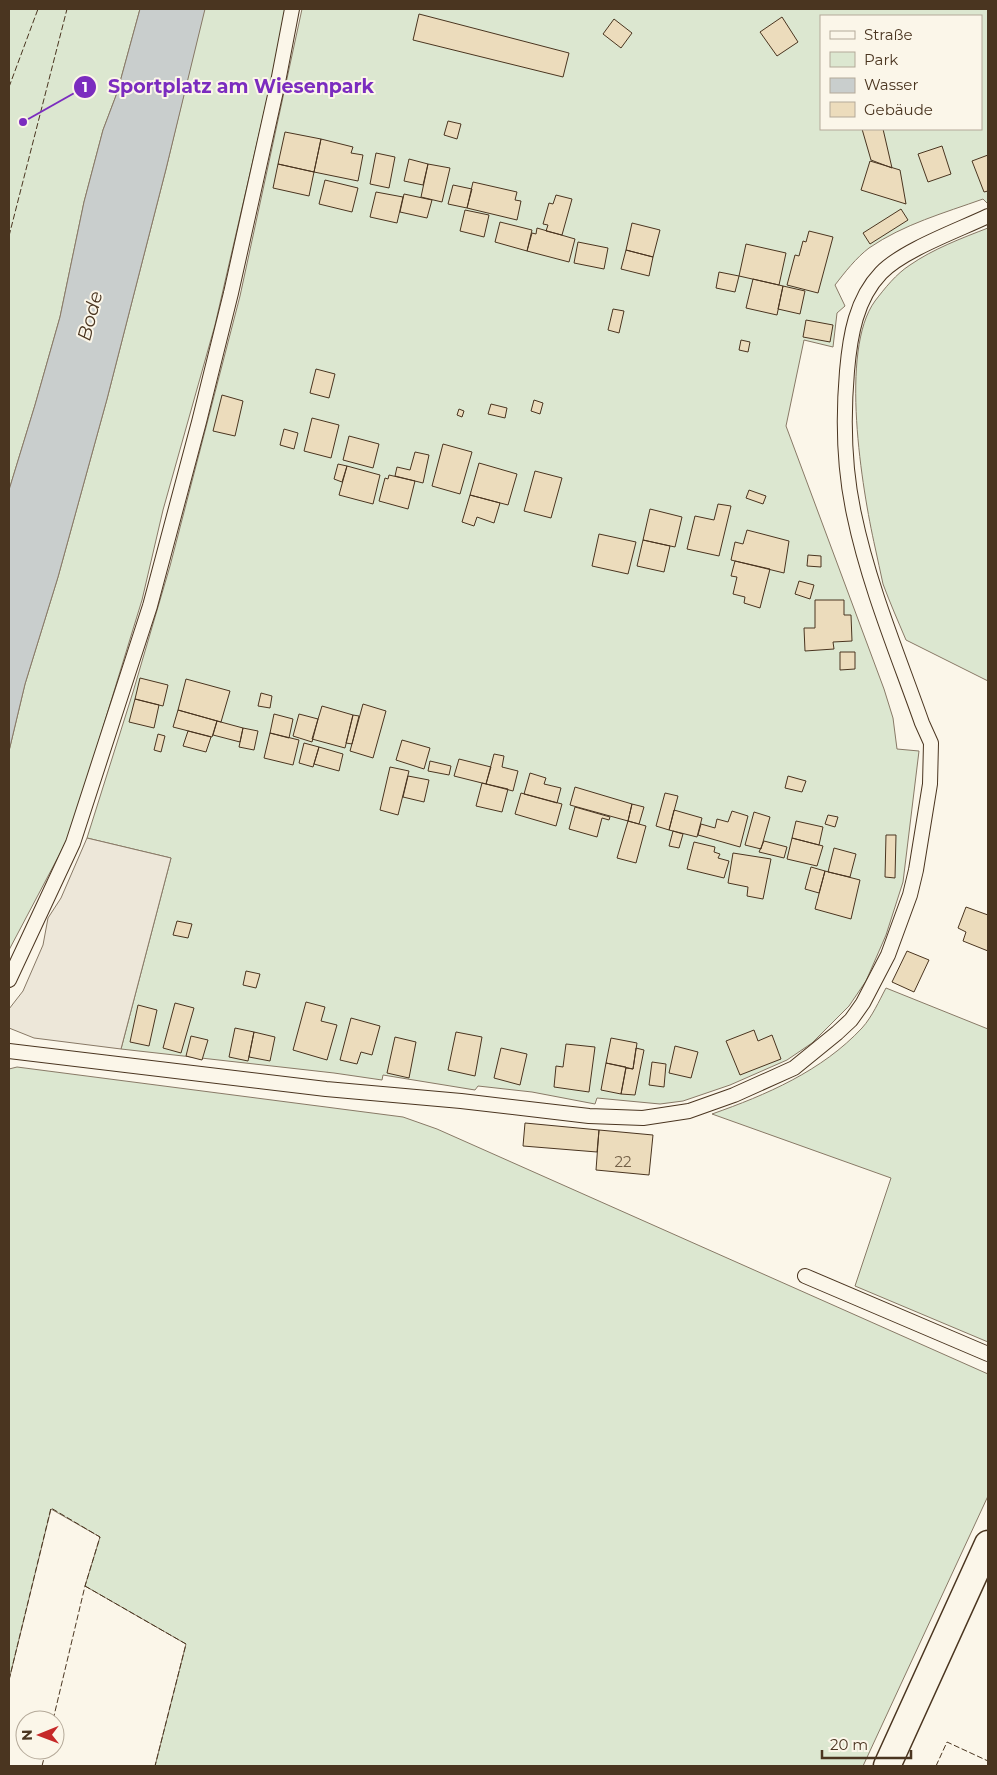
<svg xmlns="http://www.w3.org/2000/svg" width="997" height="1775" font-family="Montserrat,sans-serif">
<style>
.green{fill:#dce7d0;stroke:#887966;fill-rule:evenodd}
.parking{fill:#ede7d9;stroke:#887966}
.water{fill:#c9cecd;stroke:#887966}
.building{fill:#ecdcbc;stroke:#4a3520}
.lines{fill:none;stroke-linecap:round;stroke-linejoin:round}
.lane-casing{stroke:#4a3520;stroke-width:16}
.street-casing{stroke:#4a3520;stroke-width:29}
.lane{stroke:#fbf6e9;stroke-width:14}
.street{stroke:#fbf6e9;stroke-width:26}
.fence{stroke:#4a3520;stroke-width:1;stroke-dasharray:6 2.5;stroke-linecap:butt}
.labels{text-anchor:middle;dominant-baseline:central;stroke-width:4;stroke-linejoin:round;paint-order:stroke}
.number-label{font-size:15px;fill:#725f47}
.water-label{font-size:19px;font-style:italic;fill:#4a3520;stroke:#fbf6e9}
.leader{fill:none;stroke:#7b2cbf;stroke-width:2}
.callout-dot{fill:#7b2cbf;stroke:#fbf6e9;stroke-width:2}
.mark-label{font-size:15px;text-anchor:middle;font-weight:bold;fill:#fff}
.callout-label{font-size:19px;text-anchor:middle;font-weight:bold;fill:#7b2cbf;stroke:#fbf6e9;stroke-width:4;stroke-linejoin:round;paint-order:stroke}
</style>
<rect width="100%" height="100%" fill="#fbf6e9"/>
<path class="green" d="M 9,9 L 140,9 L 117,93 L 103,130 L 84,202 L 60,317 L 35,405 L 9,490 Z
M 204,9 L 285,9 L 272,78 L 215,325 L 163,510 L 142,600 L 74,822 L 65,844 L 9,950 L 9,751 L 25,684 L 58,577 L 107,399 L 166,169 Z
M 302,9 L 988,9 L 988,204 L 983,199 C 944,213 904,224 869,248 C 856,258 845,272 835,285 L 845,306 L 837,313 L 833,347 L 804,340 L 786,426 L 884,689 L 893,718 L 897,749 L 919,751 L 903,882 L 886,935 L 866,981 L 849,1006 L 812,1043 L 787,1060 L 730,1085 L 683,1101 L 660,1104 L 597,1098 L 595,1104 L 532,1092 L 478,1086 L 475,1090 L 383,1075 L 382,1080 L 334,1073 L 121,1049 L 171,858 L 87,838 L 133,692 L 170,566 L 240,296 ZM 821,16 L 981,16 L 981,129 L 821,129 Z
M 988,228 L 988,681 L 906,640 C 898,621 890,603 883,584 C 880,572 878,559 875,547 C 862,489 839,350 875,301 C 885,288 896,274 910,265 C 933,249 962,238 988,228 Z
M 886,988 L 988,1029 L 988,1342 L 855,1286 L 891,1178 L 712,1114 C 766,1095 822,1071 862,1028 C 872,1017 879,1001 886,988 Z
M 17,1067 L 403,1117 L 437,1129 L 988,1374 L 988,1496 L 863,1766 L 155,1766 L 186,1644 L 85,1586 L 100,1537 L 51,1509 L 9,1680 L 9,1069 Z"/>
<path class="parking" d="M 87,838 L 171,858 L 121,1049 L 34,1038 L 9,1028 L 9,1009 L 23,991 L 43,945 L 48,918 L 61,898 Z"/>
<path class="water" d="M 140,9 L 205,9 L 166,169 L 107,399 L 58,577 L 25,684 L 9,751 L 9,490 L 35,405 L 60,317 L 84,202 L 103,130 L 117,93 Z"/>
<path class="building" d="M 419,14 L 569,53 L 563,77 L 413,40 Z
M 782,17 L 798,42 L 777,56 L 760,32 Z
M 614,19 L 632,33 L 621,48 L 603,34 Z
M 448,121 L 461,124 L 457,139 L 444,135 Z
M 862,129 L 883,129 L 892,168 L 871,160 Z
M 285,132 L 321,139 L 314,172 L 278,164 Z
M 321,139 L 353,147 L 351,153 L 363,155 L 358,181 L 314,172 Z
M 942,146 L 951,174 L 928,182 L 918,154 Z
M 376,153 L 395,157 L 389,188 L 370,184 Z
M 988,155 L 988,191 L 984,192 L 972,161 Z
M 409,159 L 428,164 L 423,185 L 404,181 Z
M 870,161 L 900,170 L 906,204 L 861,190 Z
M 278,164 L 314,172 L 309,196 L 273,188 Z
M 428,164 L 450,168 L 442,202 L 421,197 Z
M 325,180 L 358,188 L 352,212 L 319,204 Z
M 473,182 L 517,192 L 515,200 L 521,201 L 517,220 L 467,208 Z
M 453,185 L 472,189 L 467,208 L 448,204 Z
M 376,192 L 403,197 L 397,223 L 370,217 Z
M 404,194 L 432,200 L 427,218 L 400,212 Z
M 556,195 L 572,199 L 562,235 L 546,231 L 548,225 L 543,224 L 549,203 L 553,204 Z
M 901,209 L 908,220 L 870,244 L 863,233 Z
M 465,210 L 489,215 L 484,237 L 460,231 Z
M 500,222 L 532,230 L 527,251 L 495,242 Z
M 632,223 L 660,230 L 653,257 L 626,250 Z
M 537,228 L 575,239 L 569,262 L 527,251 L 532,233 L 536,234 Z
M 809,231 L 833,237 L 818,293 L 787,285 L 795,255 L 799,256 L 803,241 L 806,242 Z
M 578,242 L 608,248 L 604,269 L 574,263 Z
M 746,244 L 786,253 L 779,285 L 739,276 Z
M 626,250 L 653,257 L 649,276 L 621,269 Z
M 719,272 L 739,276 L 735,292 L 716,288 Z
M 753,279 L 783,286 L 777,315 L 746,308 Z
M 783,286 L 805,291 L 800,314 L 778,309 Z
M 613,309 L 624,311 L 619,333 L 608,330 Z
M 806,320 L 833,325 L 830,342 L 803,337 Z
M 741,340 L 750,342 L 748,352 L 739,350 Z
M 316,369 L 335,374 L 329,398 L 310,393 Z
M 222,395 L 243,401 L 235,436 L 213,431 Z
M 534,400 L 543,403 L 540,414 L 531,411 Z
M 491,404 L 507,408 L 505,418 L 488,414 Z
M 459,409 L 464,411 L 462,417 L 457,415 Z
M 312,418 L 339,425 L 331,458 L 304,451 Z
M 284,429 L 298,433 L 294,449 L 280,445 Z
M 349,436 L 379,444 L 373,468 L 343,460 Z
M 443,444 L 472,452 L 460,494 L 432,486 Z
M 415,452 L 429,455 L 423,483 L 395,476 L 397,467 L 410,470 Z
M 479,463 L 517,474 L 508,505 L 470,495 Z
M 338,464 L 347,466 L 342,482 L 334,479 Z
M 347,466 L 380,475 L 373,504 L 339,495 Z
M 535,471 L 562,478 L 551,518 L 524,511 Z
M 389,475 L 415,481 L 408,509 L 379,501 L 385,478 L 388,479 Z
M 749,490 L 766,496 L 763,504 L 746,498 Z
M 470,495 L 500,503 L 494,523 L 477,517 L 474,526 L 462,522 Z
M 718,504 L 731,506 L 719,556 L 687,549 L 695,516 L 714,520 Z
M 650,509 L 682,517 L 675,547 L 643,540 Z
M 747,530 L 789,541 L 784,573 L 731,560 L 735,542 L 743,544 Z
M 599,534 L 636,542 L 628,574 L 592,566 Z
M 643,540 L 670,546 L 664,572 L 637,566 Z
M 808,555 L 821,556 L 821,567 L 807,566 Z
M 735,561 L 770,569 L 760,608 L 744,603 L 745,597 L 733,594 L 737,577 L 731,576 Z
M 799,581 L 814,585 L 810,599 L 795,594 Z
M 815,600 L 844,600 L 844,615 L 851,615 L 852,641 L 833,642 L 834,649 L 805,651 L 804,628 L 815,628 Z
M 840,652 L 855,652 L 855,669 L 840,670 Z
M 140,678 L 168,685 L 163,706 L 135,699 Z
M 186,679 L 230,691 L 221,722 L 178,710 Z
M 261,693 L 272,696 L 270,708 L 258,706 Z
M 135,699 L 159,705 L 154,728 L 129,722 Z
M 363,704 L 386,711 L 373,758 L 350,751 Z
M 322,706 L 353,715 L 345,748 L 312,739 Z
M 178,710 L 217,721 L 212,737 L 173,727 Z
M 274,714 L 293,719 L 289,738 L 270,733 Z
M 299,714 L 318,719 L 312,742 L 293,736 Z
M 353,715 L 359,716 L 352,744 L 346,743 Z
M 217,721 L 243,728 L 240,742 L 213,735 Z
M 243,728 L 258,731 L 254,750 L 239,747 Z
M 188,731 L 211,737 L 206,752 L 183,746 Z
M 270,733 L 299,740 L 293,765 L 264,758 Z
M 158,734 L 165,736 L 161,752 L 154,750 Z
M 402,740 L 430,748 L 424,769 L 396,760 Z
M 304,743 L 319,747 L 313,767 L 299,763 Z
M 319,747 L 343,754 L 339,771 L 314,764 Z
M 494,754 L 504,756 L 502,767 L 518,771 L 513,791 L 486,784 Z
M 459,759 L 491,767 L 486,784 L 454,776 Z
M 430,761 L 451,766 L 449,775 L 428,771 Z
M 390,767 L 409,771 L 398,815 L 380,810 Z
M 530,773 L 546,778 L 544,784 L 561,788 L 557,803 L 524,794 Z
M 408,776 L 429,780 L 424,802 L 403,797 Z
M 788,776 L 806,781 L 802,792 L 785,788 Z
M 482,783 L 508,789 L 502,812 L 476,806 Z
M 575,787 L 632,804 L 628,821 L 570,805 Z
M 521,793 L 562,804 L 556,826 L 515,814 Z
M 665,793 L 678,796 L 669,830 L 656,826 Z
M 632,804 L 644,807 L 639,824 L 628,821 Z
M 575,807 L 610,817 L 609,820 L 602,818 L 597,837 L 569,829 Z
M 674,810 L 702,818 L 697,837 L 669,830 Z
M 732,811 L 748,816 L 740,847 L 698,835 L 701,824 L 715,828 L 717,819 L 728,822 Z
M 754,812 L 770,817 L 761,849 L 745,845 Z
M 828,815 L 838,817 L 835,827 L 825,824 Z
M 628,821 L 646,826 L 636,863 L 617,858 Z
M 796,821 L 823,827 L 819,845 L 792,838 Z
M 673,831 L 683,834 L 679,848 L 669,846 Z
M 886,835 L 896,835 L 895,878 L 885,877 Z
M 792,838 L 823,846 L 817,866 L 787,859 Z
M 764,841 L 787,847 L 784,858 L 759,852 Z
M 694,842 L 715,847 L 714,852 L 720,854 L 718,858 L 729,861 L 724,878 L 687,869 Z
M 834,848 L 856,854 L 850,877 L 828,872 Z
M 733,853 L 771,859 L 763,899 L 747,896 L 748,887 L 728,883 Z
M 811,867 L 825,871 L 819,893 L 805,889 Z
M 825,871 L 860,880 L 851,919 L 815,909 Z
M 966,907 L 988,915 L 988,951 L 963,941 L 966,932 L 958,928 Z
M 177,921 L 192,924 L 188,938 L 173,935 Z
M 907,951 L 929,960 L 914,992 L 892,982 Z
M 246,971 L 260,974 L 256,988 L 243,985 Z
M 306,1002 L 325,1007 L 321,1021 L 337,1025 L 327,1060 L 293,1050 Z
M 175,1003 L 194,1008 L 181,1053 L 163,1048 Z
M 138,1005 L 157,1010 L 149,1046 L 130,1042 Z
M 351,1018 L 380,1026 L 372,1055 L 361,1052 L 357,1064 L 340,1060 Z
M 235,1028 L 254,1032 L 248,1061 L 229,1057 Z
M 754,1030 L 758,1041 L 772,1035 L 781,1059 L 740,1075 L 726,1041 Z
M 254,1032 L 275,1037 L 270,1061 L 249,1057 Z
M 456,1032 L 482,1037 L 475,1076 L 448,1070 Z
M 191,1036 L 208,1040 L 202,1060 L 186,1056 Z
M 395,1037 L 416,1042 L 409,1078 L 387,1073 Z
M 611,1038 L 637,1043 L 633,1069 L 606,1063 Z
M 566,1044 L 595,1047 L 589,1092 L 554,1087 L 556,1066 L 563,1067 Z
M 675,1046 L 698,1052 L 691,1078 L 669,1073 Z
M 501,1048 L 527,1054 L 520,1085 L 494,1078 Z
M 636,1048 L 644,1050 L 635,1095 L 621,1094 L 626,1068 L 633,1069 Z
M 652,1062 L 666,1064 L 664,1087 L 649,1085 Z
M 606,1063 L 626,1067 L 621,1094 L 601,1090 Z
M 525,1123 L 599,1130 L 597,1152 L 523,1146 Z
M 599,1130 L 653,1135 L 649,1175 L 596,1170 Z"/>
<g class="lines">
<g class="lane-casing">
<path id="lane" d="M 9,980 L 73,843 L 150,606 L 199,422 L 231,293 L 278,82 L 292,9
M 9,1051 L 326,1089 L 461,1101 L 589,1116 L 643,1118 L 689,1111 L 734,1095 L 794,1068 L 837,1033 L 851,1020 L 863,1003 L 888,955 L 910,895 L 916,870 L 930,784 L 931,743 L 922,723 C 898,655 869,586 854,514 C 844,468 843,418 847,371 C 850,336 856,299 881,273 C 903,250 959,230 988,216
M 805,1276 L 988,1354"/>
</g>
<g class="street-casing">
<path id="street" d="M 887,1766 L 988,1544"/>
</g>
<use href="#lane" class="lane"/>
<use href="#street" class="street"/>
<path class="fence" d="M 9,87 L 38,9
M 9,236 L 67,9
M 85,1586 L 186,1644 L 155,1766
M 9,1680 L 51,1508 L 100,1537 L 85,1586 L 53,1720
M 42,1766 L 46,1750
M 936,1766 L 947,1742 L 988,1761"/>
</g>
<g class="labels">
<g class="number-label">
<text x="623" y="1161">22</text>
</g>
<g class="water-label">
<text transform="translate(90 316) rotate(-75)">Bode</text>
</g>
</g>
<path class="leader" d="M23 122L85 87"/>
<g class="callout-dot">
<circle cx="23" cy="122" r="5"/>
<circle cx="85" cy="87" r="12"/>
</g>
<g class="mark-label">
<text x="85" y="92">1</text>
</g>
<g class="callout-label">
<text x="241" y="93">Sportplatz am Wiesenpark</text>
</g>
<rect width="997" height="1775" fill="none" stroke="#4a3520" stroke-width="20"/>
<rect x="820" y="15" width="162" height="115" fill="#fbf6e9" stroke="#b4a999"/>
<rect x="830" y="31" width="25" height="8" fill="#fbf6e9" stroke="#b4a999"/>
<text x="864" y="40" font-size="15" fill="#4a3520">Straße</text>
<rect x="830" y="52" width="25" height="15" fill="#dce7d0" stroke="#b4a999"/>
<text x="864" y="65" font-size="15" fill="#4a3520">Park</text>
<rect x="830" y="78" width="25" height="15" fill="#c9cecd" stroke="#b4a999"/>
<text x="864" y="90" font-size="15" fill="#4a3520">Wasser</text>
<rect x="830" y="102" width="25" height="15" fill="#ecdcbc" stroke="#b4a999"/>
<text x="864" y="115" font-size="15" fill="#4a3520">Gebäude</text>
<g transform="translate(40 1735) rotate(269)"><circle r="24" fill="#fbf6e9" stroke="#b4a999"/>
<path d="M0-4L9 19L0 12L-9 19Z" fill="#c62828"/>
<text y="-8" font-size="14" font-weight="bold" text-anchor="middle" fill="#4a3520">N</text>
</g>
<path d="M822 1750v8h89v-8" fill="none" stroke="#4a3520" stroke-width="2.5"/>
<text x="830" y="1750" font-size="15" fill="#4a3520" stroke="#fbf6e9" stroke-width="4" paint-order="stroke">20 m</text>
</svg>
